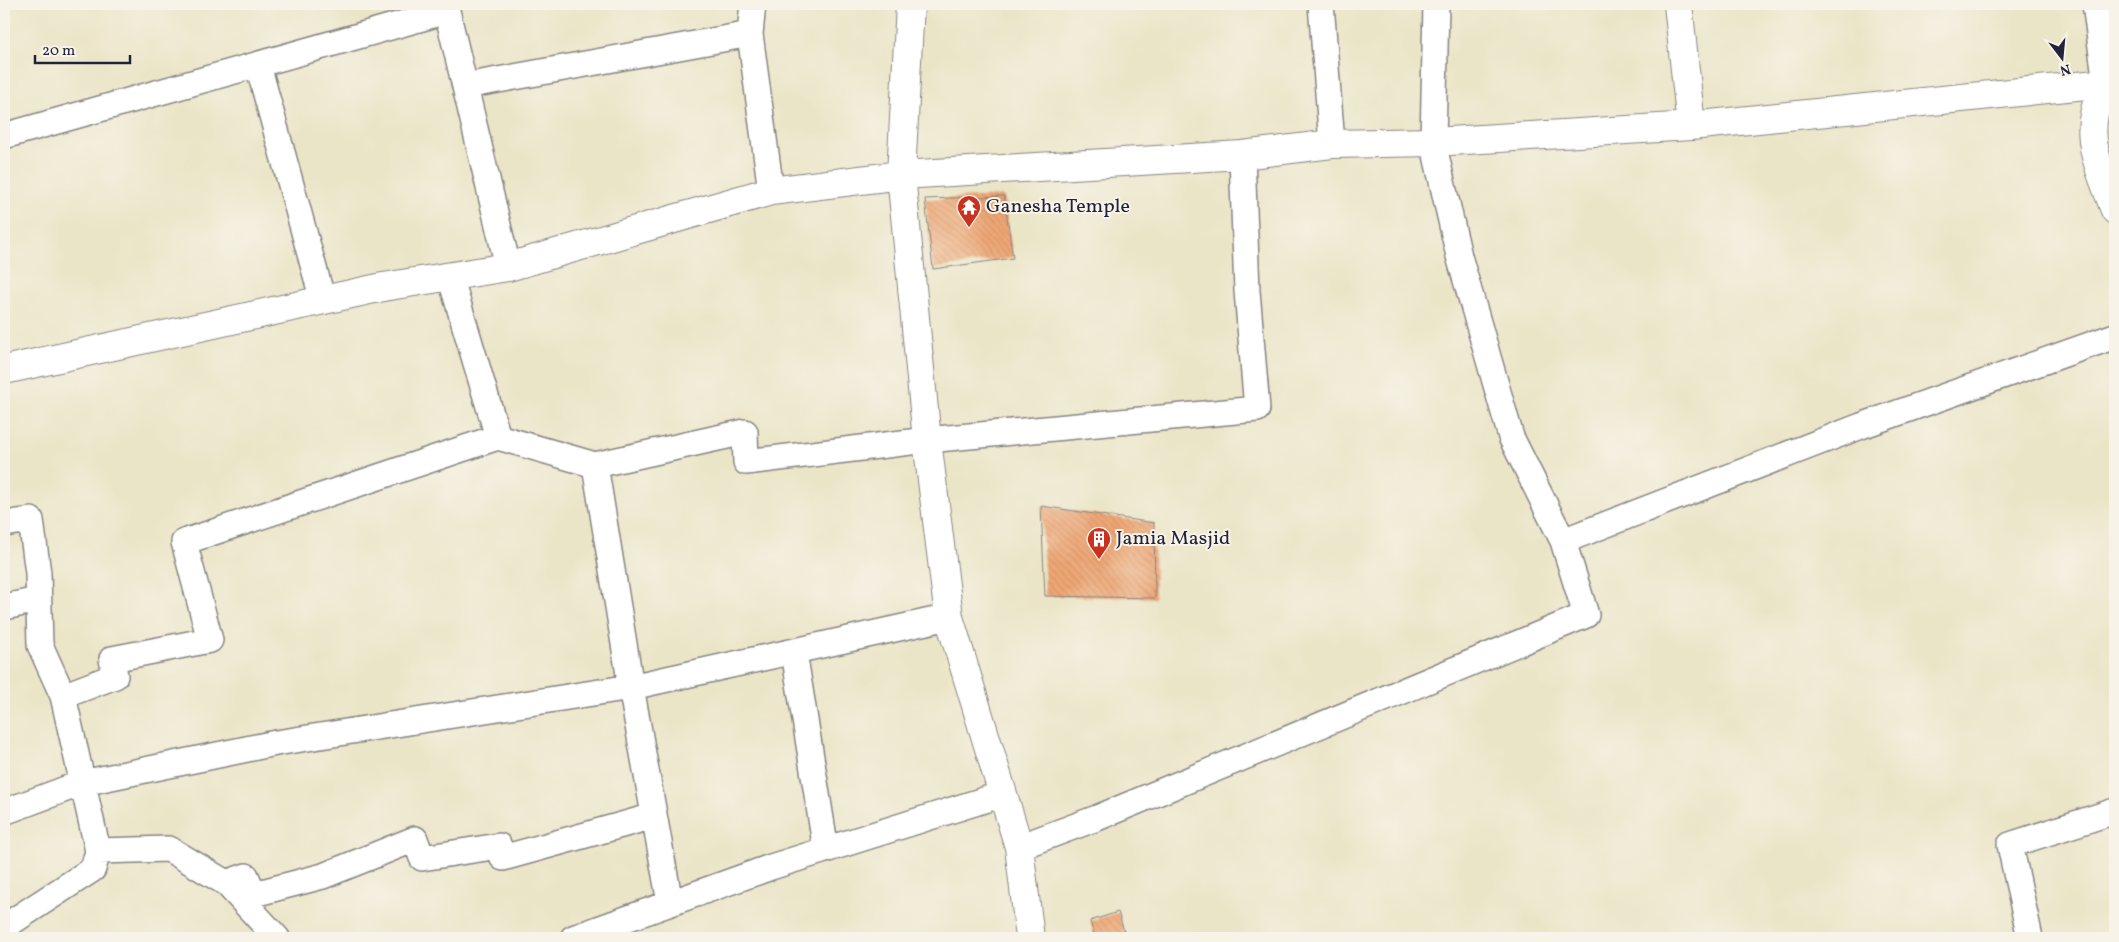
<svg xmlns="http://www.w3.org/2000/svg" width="2119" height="942" font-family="Vollkorn,serif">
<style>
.building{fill:url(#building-back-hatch)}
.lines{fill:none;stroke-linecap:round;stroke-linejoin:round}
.minor-casing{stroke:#868482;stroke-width:28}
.tertiary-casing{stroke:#868482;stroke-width:30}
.primary-casing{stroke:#868482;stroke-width:30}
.minor{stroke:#fff;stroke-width:25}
.tertiary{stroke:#fff;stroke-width:28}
.primary{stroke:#fff;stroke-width:28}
.labels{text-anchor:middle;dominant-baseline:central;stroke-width:4;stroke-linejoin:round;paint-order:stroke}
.poi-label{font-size:20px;fill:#22223b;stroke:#f7f3e8;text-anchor:start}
</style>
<defs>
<pattern id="building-back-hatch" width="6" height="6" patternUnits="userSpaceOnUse" patternTransform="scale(1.25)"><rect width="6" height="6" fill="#efa775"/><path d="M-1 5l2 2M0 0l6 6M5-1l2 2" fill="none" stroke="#cd8f66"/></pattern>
</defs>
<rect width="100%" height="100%" fill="#f7f3e8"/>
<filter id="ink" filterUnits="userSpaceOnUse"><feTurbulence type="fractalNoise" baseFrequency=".02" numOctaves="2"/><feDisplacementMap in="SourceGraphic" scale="10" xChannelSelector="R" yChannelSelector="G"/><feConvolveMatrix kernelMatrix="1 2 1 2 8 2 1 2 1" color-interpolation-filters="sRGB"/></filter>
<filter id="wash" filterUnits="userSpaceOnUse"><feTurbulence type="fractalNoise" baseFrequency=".0096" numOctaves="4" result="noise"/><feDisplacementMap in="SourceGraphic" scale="20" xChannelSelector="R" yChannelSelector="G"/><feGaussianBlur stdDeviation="1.12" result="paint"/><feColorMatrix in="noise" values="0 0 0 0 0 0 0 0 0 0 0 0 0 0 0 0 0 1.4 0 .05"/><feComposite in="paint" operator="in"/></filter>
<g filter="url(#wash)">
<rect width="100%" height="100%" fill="#ebe5c8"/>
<g id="blocks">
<path class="building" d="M 1004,196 L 1013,258 L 933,269 L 925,199 Z
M 1041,506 L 1154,523 L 1155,598 L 1045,596 Z
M 1118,912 L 1126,938 L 1095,938 L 1090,921 Z"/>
</g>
</g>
<g filter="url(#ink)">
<use href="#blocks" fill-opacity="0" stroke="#868482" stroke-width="1"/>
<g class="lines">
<g class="minor-casing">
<path id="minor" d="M 753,4 L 750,34 L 771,191
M 1321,4 L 1332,144
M 1436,4 L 1433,142 L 1459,256 L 1511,437 L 1563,541
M 2095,4 L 2106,83
M 258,65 L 323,301
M 465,86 L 750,34
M 4,136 L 447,11 L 508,267
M 498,437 L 595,465 L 631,687 L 670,903
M 595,465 L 745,432 L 746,462 L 927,440 L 1257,409 L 1247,291 L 1242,155
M 4,524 L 31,520 L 38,573 L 40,645 L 63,696
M 4,607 L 38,600
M 794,652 L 826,850
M 4,812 L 82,783 L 276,743 L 631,687 L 949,617
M 1019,847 L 1097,818 L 1586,615 L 1563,541 L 1861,426 L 2115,336
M 226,883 L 246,876 L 254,894 L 323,876 L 415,839 L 422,858 L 499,846 L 503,858 L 654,816
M 4,927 L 93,869 L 98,851
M 277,938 L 226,883 L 169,849 L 98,851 L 63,696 L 115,676 L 112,659 L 210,640 L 184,542 L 498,437 L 450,276
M 573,938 L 771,867 L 1003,794
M 2030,938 L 2010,845 L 2115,811"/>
</g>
<g class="tertiary-casing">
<path id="tertiary" d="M 910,4 L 901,175 L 927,440 L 949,617 L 1019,847 L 1030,938
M 1678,4 L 1691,126
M 4,370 L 383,287 L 508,267 L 771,191 L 901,175 L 1242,155 L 1332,144 L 1433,142 L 1691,126 L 2106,83 L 2115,87"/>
</g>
<g class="primary-casing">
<path id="primary" d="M 2115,71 C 2076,122 2095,157 2115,210"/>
</g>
<use href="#minor" class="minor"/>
<use href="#tertiary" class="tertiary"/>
<use href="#primary" class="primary"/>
</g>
</g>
<defs>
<g id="temple-pin" transform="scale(1.25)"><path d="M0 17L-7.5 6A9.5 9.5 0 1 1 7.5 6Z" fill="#c8321e" stroke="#f7f3e8"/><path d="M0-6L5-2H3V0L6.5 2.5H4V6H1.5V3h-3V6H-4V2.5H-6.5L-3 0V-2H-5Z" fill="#fff"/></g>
<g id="building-pin" transform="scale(1.25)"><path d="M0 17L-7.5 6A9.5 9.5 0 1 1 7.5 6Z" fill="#c8321e" stroke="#f7f3e8"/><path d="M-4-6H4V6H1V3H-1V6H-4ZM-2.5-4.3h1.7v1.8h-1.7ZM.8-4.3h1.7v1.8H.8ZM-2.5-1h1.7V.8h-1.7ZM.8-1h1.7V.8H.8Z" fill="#fff"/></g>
</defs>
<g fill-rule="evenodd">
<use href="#temple-pin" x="969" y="207"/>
<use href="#building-pin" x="1099" y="539"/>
</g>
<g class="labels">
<g class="poi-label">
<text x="986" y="207">Ganesha Temple</text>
<text x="1116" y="539">Jamia Masjid</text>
</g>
</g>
<rect width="2119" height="942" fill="none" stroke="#f7f3e8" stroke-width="20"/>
<g transform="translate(2062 58) rotate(164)" stroke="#f7f3e8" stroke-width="4" paint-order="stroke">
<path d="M0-4L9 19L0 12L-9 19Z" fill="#22223b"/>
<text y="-8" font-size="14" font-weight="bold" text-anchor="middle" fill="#22223b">N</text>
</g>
<path d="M35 55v8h95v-8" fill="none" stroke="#22223b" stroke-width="2.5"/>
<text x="42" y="55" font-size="15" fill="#22223b" stroke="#f7f3e8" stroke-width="4" paint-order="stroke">20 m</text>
</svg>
